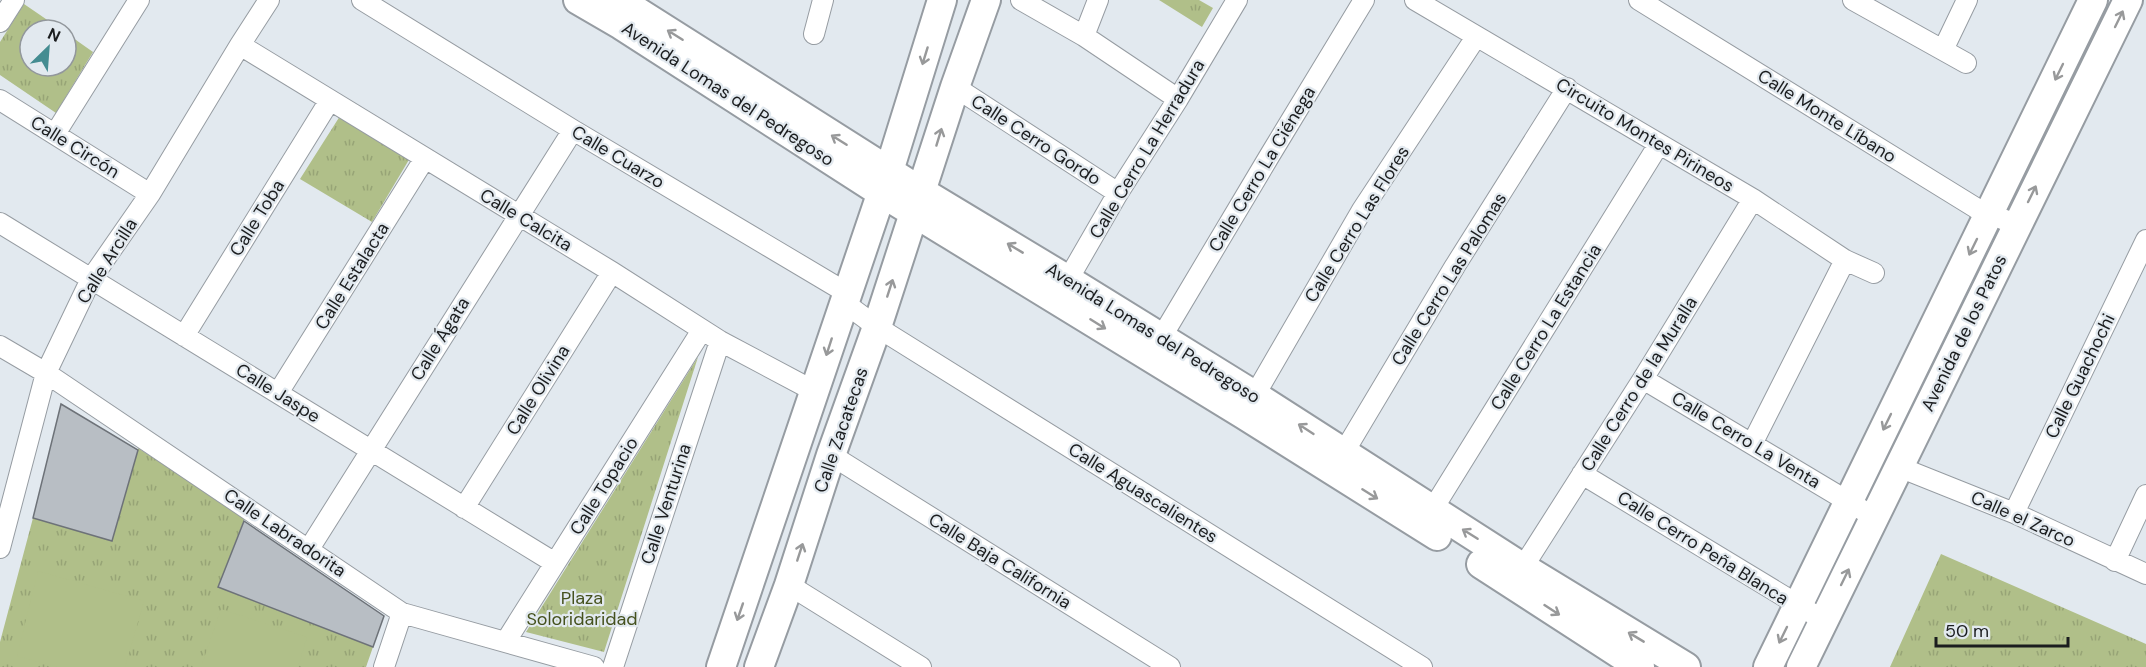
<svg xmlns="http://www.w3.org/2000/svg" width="2146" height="667" font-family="'DM Sans',sans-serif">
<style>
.grass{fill:url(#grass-tufts)}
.pitch{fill:#b0bf89}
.building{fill:#b8bec4;stroke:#6d7278;stroke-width:1.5}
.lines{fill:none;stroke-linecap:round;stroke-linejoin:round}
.street-casing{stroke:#969ca2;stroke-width:22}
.secondary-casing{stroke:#969ca2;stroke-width:32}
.street{stroke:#fff;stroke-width:20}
.secondary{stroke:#fff;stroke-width:28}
.oneway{stroke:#98999a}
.labels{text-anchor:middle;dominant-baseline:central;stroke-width:4.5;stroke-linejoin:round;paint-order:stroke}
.street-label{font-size:18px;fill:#1b1d1f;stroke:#e2e9ef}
.park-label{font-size:18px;fill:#45511e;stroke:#e2e9ef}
</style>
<defs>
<pattern id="grass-tufts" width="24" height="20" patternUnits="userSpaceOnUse" patternTransform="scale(1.5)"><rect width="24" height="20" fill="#b0bf89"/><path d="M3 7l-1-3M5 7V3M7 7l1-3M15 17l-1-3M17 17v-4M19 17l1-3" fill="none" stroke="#97a476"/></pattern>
</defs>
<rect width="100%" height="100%" fill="#e2e9ef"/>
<path class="grass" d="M 1159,0 L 1199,0 L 1213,8 L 1202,27 Z
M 24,4 L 62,30 L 30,30 L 30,66 L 66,66 L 66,33 L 93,52 L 56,113 L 0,75 L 0,42 Z
M 340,116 L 410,158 L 372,222 L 300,179 Z
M 698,357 L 604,652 L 526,632 Z
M 138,448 L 245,517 L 218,587 L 373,647 L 366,667 L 0,667 L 0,642 L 33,518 L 112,541 Z
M 1941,554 L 2146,644 L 2146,667 L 1890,667 Z"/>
<path class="pitch" d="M 38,571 L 144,601 L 125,667 L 58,667 L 17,656 Z
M 221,609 L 307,637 L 298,667 L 201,667 Z"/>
<path class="building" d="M 61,404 L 138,450 L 112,541 L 33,518 Z
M 244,521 L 384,616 L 373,647 L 218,587 Z"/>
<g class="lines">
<g class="street-casing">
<path id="street" d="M 362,0 L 573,130 L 847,293 L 850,307 L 877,327 L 1422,667
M 1021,0 L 1084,36 L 1178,99
M 1415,0 L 1753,199 L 1845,260 L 1874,273
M 1639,0 L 1976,208 L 2017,225
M 1853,0 L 1966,63
M 0,22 L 14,0
M 814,34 L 823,0
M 1084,36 L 1098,0
M 240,45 L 612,272 L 720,341 L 814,391
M 1943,50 L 1967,0
M 955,87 L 1118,193
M 0,100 L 150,194
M 55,134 L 139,0
M 0,223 L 555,563
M 1062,290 L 1118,193 L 1178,99 L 1237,0
M 184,336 L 330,100
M 1161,338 L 1270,155 L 1364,0
M 0,346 L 46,373 L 402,613 L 594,667
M 1643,379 L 1874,517
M 278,393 L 425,158
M 1249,405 L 1362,210 L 1476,37
M 1752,444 L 1845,260
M 831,455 L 1170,667
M 1338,462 L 1455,266 L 1567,88
M 1899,467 L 2014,513 L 2146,574
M 1582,474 L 1823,620
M 464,508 L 612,272
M 2014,513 L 2146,240
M 1426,520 L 1659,144
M 0,548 L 46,373 L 91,279 L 150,194 L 240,45 L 269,0
M 309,549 L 573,130
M 2115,561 L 2146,495
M 1516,578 L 1643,379 L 1753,199
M 789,585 L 921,667
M 506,641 L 702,330
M 384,667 L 402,613
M 613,667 L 720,341"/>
</g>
<g class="secondary-casing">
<path id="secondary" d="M 578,0 L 621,25 L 882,193 L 1243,414 L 1437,536
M 619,0 L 914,187 L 1068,280 L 1254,395 L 1522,567 L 1686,667
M 1481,564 L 1640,667
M 721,667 L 889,171 L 942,0
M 759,667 L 789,585 L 831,455 L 877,327 L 955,87 L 986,0
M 1768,667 L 2093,0
M 1801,667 L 2128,0"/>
</g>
<use href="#street" class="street"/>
<use href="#secondary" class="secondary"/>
</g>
<defs><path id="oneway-shaft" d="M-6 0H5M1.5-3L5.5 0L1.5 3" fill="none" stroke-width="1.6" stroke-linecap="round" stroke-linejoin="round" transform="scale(1.5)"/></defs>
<g class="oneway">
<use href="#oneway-shaft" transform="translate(2119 19) rotate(-64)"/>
<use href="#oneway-shaft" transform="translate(675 35) rotate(-148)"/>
<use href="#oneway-shaft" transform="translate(925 56) rotate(107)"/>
<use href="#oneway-shaft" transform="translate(2059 72) rotate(116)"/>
<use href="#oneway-shaft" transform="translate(939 137) rotate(-73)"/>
<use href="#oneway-shaft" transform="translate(839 140) rotate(-148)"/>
<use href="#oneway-shaft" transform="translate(2032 194) rotate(-64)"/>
<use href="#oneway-shaft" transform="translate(1973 247) rotate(116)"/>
<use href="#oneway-shaft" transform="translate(1015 248) rotate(-149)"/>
<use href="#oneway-shaft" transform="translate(890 288) rotate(-72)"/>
<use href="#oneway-shaft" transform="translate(1098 324) rotate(32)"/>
<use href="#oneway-shaft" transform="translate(829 347) rotate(108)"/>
<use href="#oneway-shaft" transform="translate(1887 422) rotate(116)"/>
<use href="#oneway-shaft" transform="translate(1306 429) rotate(-147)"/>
<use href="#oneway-shaft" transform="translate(1370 494) rotate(32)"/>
<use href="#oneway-shaft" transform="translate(1470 534) rotate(-148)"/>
<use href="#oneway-shaft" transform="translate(800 552) rotate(-72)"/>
<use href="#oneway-shaft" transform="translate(1845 577) rotate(-64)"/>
<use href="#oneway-shaft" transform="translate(1552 610) rotate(33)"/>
<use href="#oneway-shaft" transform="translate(740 612) rotate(109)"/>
<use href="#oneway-shaft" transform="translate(1783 635) rotate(116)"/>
<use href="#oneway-shaft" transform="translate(1636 637) rotate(-149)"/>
</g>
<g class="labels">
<g class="street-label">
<text transform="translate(728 94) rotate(33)">Avenida Lomas del Pedregoso</text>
<text transform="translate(1827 116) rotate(32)">Calle Monte Líbano</text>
<text transform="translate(1645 135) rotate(31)">Circuito Montes Pirineos</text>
<text transform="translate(1036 140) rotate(33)">Calle Cerro Gordo</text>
<text transform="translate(75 147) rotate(32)">Calle Circón</text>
<text transform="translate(1147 149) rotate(-59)">Calle Cerro La Herradura</text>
<text transform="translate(618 157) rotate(31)">Calle Cuarzo</text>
<text transform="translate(1262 169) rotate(-59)">Calle Cerro La Ciénega</text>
<text transform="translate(257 218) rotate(-58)">Calle Toba</text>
<text transform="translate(526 220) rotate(31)">Calle Calcita</text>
<text transform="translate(1357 224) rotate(-58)">Calle Cerro Las Flores</text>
<text transform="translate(107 261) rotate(-58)">Calle Arcilla</text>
<text transform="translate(352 276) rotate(-58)">Calle Estalacta</text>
<text transform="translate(1449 279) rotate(-58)">Calle Cerro Las Palomas</text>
<text transform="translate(1546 327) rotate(-58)">Calle Cerro La Estancia</text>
<text transform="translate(1153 333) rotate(32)">Avenida Lomas del Pedregoso</text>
<text transform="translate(1964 333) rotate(-64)">Avenida de los Patos</text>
<text transform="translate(440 339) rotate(-58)">Calle Ágata</text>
<text transform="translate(2080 376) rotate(-64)">Calle Guachochi</text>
<text transform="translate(1639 384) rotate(-58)">Calle Cerro de la Muralla</text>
<text transform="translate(538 390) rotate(-58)">Calle Olivina</text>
<text transform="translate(278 393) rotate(32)">Calle Jaspe</text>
<text transform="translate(841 430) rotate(-71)">Calle Zacatecas</text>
<text transform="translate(1746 440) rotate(31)">Calle Cerro La Venta</text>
<text transform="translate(604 486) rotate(-58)">Calle Topacio</text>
<text transform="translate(1143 493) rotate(32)">Calle Aguascalientes</text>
<text transform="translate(666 504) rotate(-72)">Calle Venturina</text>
<text transform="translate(2023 519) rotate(24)">Calle el Zarco</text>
<text transform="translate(285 533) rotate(34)">Calle Labradorita</text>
<text transform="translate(1703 548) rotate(32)">Calle Cerro Peña Blanca</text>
<text transform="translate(1000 561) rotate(32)">Calle Baja California</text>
</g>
<g class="park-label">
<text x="582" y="598">Plaza<tspan x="582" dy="21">Soloridaridad</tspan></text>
</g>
</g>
<g transform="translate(48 48) rotate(25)"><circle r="28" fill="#e2e9ef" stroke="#92979c" stroke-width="1.5"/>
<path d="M0-4.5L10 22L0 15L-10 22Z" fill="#448c91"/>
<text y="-9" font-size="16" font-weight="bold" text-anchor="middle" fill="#1b1d1f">N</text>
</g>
<path d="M1936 637v9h132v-9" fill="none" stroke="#1b1d1f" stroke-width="3"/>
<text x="1945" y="637" font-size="18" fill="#1b1d1f" stroke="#e2e9ef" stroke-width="4.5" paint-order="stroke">50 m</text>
</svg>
